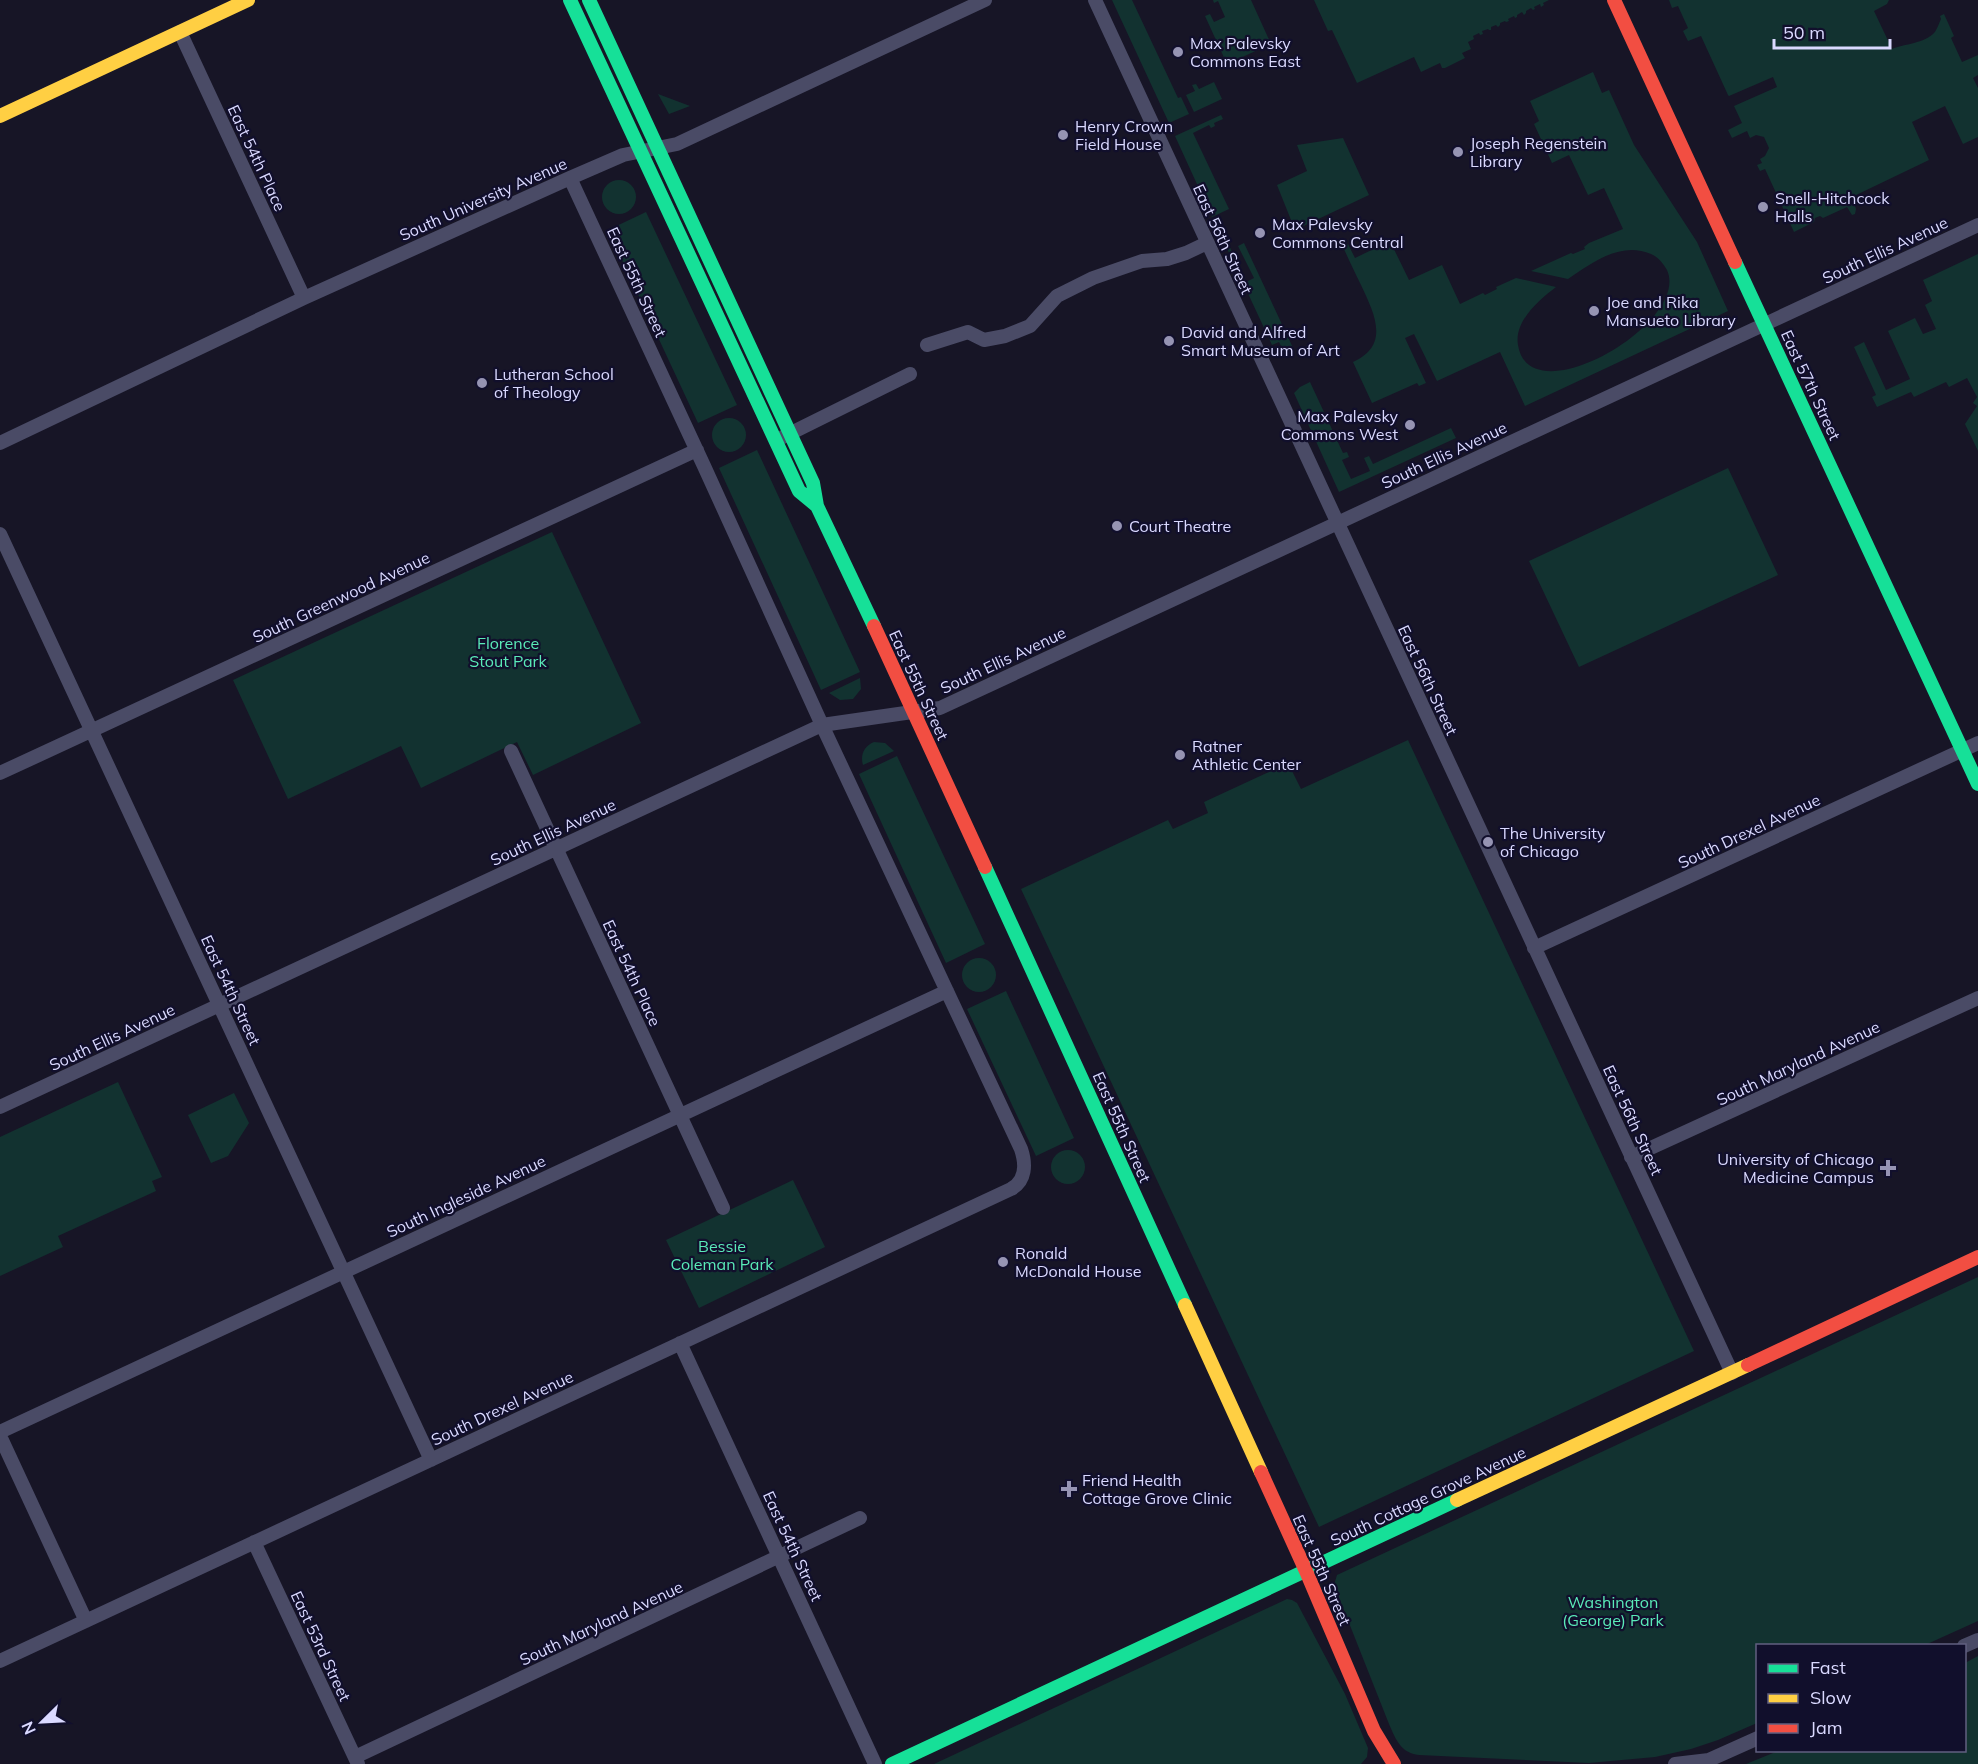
<svg xmlns="http://www.w3.org/2000/svg" width="1978" height="1764" font-family="Mulish,sans-serif">
<style>
.green{fill:#123230}
.lines{fill:none;stroke-linecap:round;stroke-linejoin:round}
.street{stroke:#4a4b66;stroke-width:14}
.fast{stroke:#16e098;stroke-width:14}
.slow{stroke:#ffcf43;stroke-width:14}
.jam{stroke:#f24e42;stroke-width:14}
.poi-dot{fill:#9694b3;stroke:#110f2c;stroke-width:2}
.labels{text-anchor:middle;dominant-baseline:central;stroke-width:4.5;stroke-linejoin:round;paint-order:stroke}
.poi-label{font-size:16px;fill:#dad9ff;stroke:#110f2c;text-anchor:start}
.street-label{font-size:16px;fill:#dad9ff;stroke:#110f2c}
.park-label{font-size:16px;fill:#5aeab8;stroke:#110f2c}
</style>
<rect width="100%" height="100%" fill="#171526"/>
<path class="green" d="M 1112,0 L 1132,0 L 1178,98 L 1181,97 L 1189,114 L 1169,123 Z
M 1213,0 L 1251,0 L 1271,44 L 1227,64 L 1205,16 L 1210,14 L 1214,22 L 1225,17 L 1218,1 L 1214,3 Z
M 1314,0 L 1549,0 L 1543,3 L 1544,5 L 1541,7 L 1540,4 L 1534,7 L 1535,9 L 1533,10 L 1531,8 L 1526,11 L 1526,13 L 1524,15 L 1522,12 L 1517,15 L 1517,17 L 1515,18 L 1514,16 L 1508,19 L 1509,21 L 1506,22 L 1505,21 L 1500,23 L 1500,25 L 1498,27 L 1496,25 L 1491,27 L 1491,30 L 1489,30 L 1488,29 L 1482,31 L 1483,34 L 1480,35 L 1479,33 L 1473,36 L 1474,39 L 1468,42 L 1471,49 L 1462,53 L 1465,58 L 1445,68 L 1442,68 L 1440,63 L 1421,72 L 1414,57 L 1357,83 L 1332,30 L 1328,31 Z
M 1669,0 L 1889,0 L 1887,4 L 1874,11 L 1892,49 C 1904,44 1925,43 1934,33 C 1937,30 1939,23 1941,19 L 1940,16 L 1944,14 L 1954,36 L 1951,38 L 1962,62 L 1978,55 L 1978,75 L 1973,78 L 1978,88 L 1978,137 L 1963,144 L 1945,106 L 1912,122 L 1929,160 L 1852,197 L 1856,209 L 1855,214 L 1852,215 L 1847,207 L 1823,218 L 1820,216 L 1815,218 L 1814,222 L 1794,232 L 1765,169 L 1760,171 L 1757,165 L 1762,163 L 1760,159 L 1765,156 L 1769,148 L 1764,137 L 1756,135 L 1750,138 L 1747,131 L 1732,138 L 1728,130 L 1742,123 L 1734,106 L 1777,87 L 1773,77 L 1729,96 L 1728,95 L 1701,36 L 1688,41 L 1683,31 L 1688,28 L 1678,6 L 1672,8 Z
M 1593,72 L 1602,93 L 1609,90 L 1634,145 L 1697,242 L 1728,311 L 1525,406 L 1500,352 L 1437,381 L 1414,334 L 1405,338 L 1426,383 L 1419,386 L 1417,383 L 1372,403 L 1353,362 C 1391,345 1374,313 1361,285 C 1355,273 1349,260 1343,247 L 1348,244 L 1355,258 L 1390,241 L 1409,280 L 1442,265 L 1460,304 L 1483,293 L 1485,295 L 1497,289 L 1496,287 L 1516,278 L 1556,287 C 1539,300 1514,321 1518,345 C 1529,417 1691,323 1667,270 C 1663,263 1658,257 1651,254 C 1621,241 1593,262 1568,279 L 1531,271 L 1571,253 L 1573,254 L 1585,249 L 1584,247 L 1589,243 L 1623,229 L 1604,188 L 1588,195 L 1569,155 L 1552,163 L 1534,124 L 1539,121 L 1530,101 Z
M 1214,82 L 1222,99 L 1194,112 L 1186,95 L 1195,91 L 1192,85 L 1196,84 L 1199,89 Z
M 658,94 L 690,106 L 669,114 Z
M 1221,115 L 1223,119 L 1214,123 L 1215,126 L 1211,128 L 1209,125 L 1193,133 L 1229,209 L 1212,217 L 1175,136 Z
M 1343,138 L 1369,195 L 1295,230 L 1277,185 L 1307,171 L 1297,145 Z
M602 197a17 17 0 1 1 34 0a17 17 0 1 1-34 0Z
M 646,212 L 737,405 L 698,423 L 608,230 Z
M 1227,241 L 1246,282 L 1254,278 L 1238,246 L 1244,243 L 1294,350 L 1285,354 L 1279,342 L 1272,345 L 1224,242 Z
M 1978,254 L 1978,451 L 1965,424 L 1977,406 L 1973,403 L 1977,397 L 1967,378 L 1949,387 L 1946,382 L 1914,397 L 1911,392 L 1877,407 L 1872,397 L 1876,395 L 1854,347 L 1864,342 L 1886,390 L 1910,379 L 1888,331 L 1915,318 L 1923,334 L 1936,329 L 1925,305 L 1932,301 L 1923,280 Z
M 1310,382 L 1343,453 L 1347,452 L 1349,457 L 1342,460 L 1351,479 L 1370,471 L 1364,458 L 1369,456 L 1373,464 L 1451,428 L 1456,438 L 1339,492 L 1294,393 L 1300,387 Z
M712 435a17 17 0 1 1 34 0a17 17 0 1 1-34 0Z
M 757,450 L 860,672 L 821,690 L 719,468 Z
M 1728,468 L 1778,575 L 1579,667 L 1529,561 Z
M 552,532 L 641,723 L 533,775 L 517,742 L 421,788 L 401,746 L 288,799 L 233,680 Z
M 860,678 L 861,689 L 853,699 L 840,700 L 829,693 Z
M 1408,740 L 1694,1351 L 1319,1527 L 1021,889 L 1168,820 L 1173,829 L 1208,813 L 1204,802 L 1288,763 L 1301,789 Z
M 874,742 L 885,743 L 894,751 L 863,765 C 860,755 864,746 874,742 Z
M 897,756 L 985,944 L 946,963 L 859,774 Z
M962 975a17 17 0 1 1 34 0a17 17 0 1 1-34 0Z
M 1006,991 L 1074,1138 L 1036,1156 L 967,1009 Z
M 118,1082 L 162,1177 L 152,1181 L 156,1191 L 58,1236 L 63,1247 L 0,1276 L 0,1137 Z
M 234,1093 L 249,1123 L 228,1156 L 211,1163 L 188,1115 Z
M1051 1167a17 17 0 1 1 34 0a17 17 0 1 1-34 0Z
M 793,1180 L 825,1247 L 699,1308 L 666,1240 Z
M 1978,1277 L 1978,1621 L 1925,1645 L 1758,1646 L 1757,1723 L 1718,1740 L 1691,1749 L 1655,1757 L 1589,1763 L 1419,1755 C 1401,1753 1396,1740 1389,1724 L 1334,1585 L 1337,1575 Z
M 1287,1599 L 1292,1600 L 1297,1603 L 1345,1694 L 1368,1748 L 1367,1757 L 1361,1764 L 934,1764 Z
M 1978,1656 L 1978,1764 L 1746,1764 L 1778,1751 L 1964,1750 L 1965,1663 Z"/>
<g class="lines">
<path class="street" d="M 1095,0 L 1732,1373
M 180,32 L 304,298
M 927,345 L 968,332 L 984,340 L 1005,336 L 1030,326 L 1057,296 L 1093,278 L 1142,261 L 1167,259 L 1186,253 L 1207,243
M 783,437 L 910,374
M 0,443 L 304,298 L 570,178 L 623,155 L 677,144 L 985,0
M 0,534 L 431,1460
M 511,751 L 723,1208
M 0,773 L 697,450
M 1534,948 L 1978,743
M 0,1107 L 822,725 L 940,708 L 1978,225
M 1631,1157 L 1978,998
M 680,1343 L 875,1764
M 0,1432 L 947,991
M 0,1436 L 86,1621
M 254,1542 L 358,1764
M 1964,1646 L 1978,1640
M 0,1661 L 1011,1189 C 1026,1181 1026,1164 1021,1149 L 822,725 L 704,466 L 570,178
M 355,1757 L 860,1518
M 1675,1764 L 1709,1760 L 1758,1738"/>
<path class="fast" d="M 570,0 L 799,491 L 817,506
M 589,0 L 813,483 L 817,506 L 874,626
M 1735,262 L 1978,784
M 985,867 L 1185,1305
M 892,1764 L 1457,1500"/>
<path class="slow" d="M 0,116 L 248,0
M 1185,1305 L 1261,1472
M 1457,1500 L 1748,1365"/>
<path class="jam" d="M 1614,0 L 1735,262
M 874,626 L 985,867
M 1748,1365 L 1978,1257
M 1261,1472 L 1306,1571 L 1374,1731 L 1394,1764"/>
</g>
<g class="poi-dot">
<circle cx="1178" cy="52" r="6"/>
<circle cx="1063" cy="135" r="6"/>
<circle cx="1458" cy="152" r="6"/>
<circle cx="1763" cy="207" r="6"/>
<circle cx="1260" cy="233" r="6"/>
<circle cx="1594" cy="311" r="6"/>
<circle cx="1169" cy="341" r="6"/>
<circle cx="482" cy="383" r="6"/>
<circle cx="1410" cy="425" r="6"/>
<circle cx="1117" cy="526" r="6"/>
<circle cx="1180" cy="755" r="6"/>
<circle cx="1488" cy="842" r="6"/>
<path d="M1885 1159h6v6h6v6h-6v6h-6v-6h-6v-6h6z"/>
<circle cx="1003" cy="1262" r="6"/>
<path d="M1066 1480h6v6h6v6h-6v6h-6v-6h-6v-6h6z"/>
</g>
<g class="labels">
<g class="poi-label">
<text x="1190" y="43">Max Palevsky<tspan x="1190" dy="18">Commons East</tspan></text>
<text x="1075" y="126">Henry Crown<tspan x="1075" dy="18">Field House</tspan></text>
<text x="1470" y="143">Joseph Regenstein<tspan x="1470" dy="18">Library</tspan></text>
<text x="1775" y="198">Snell-Hitchcock<tspan x="1775" dy="18">Halls</tspan></text>
<text x="1272" y="224">Max Palevsky<tspan x="1272" dy="18">Commons Central</tspan></text>
<text x="1606" y="302">Joe and Rika<tspan x="1606" dy="18">Mansueto Library</tspan></text>
<text x="1181" y="332">David and Alfred<tspan x="1181" dy="18">Smart Museum of Art</tspan></text>
<text x="494" y="374">Lutheran School<tspan x="494" dy="18">of Theology</tspan></text>
<text x="1398" y="416" text-anchor="end">Max Palevsky<tspan x="1398" dy="18">Commons West</tspan></text>
<text x="1129" y="526">Court Theatre</text>
<text x="1192" y="746">Ratner<tspan x="1192" dy="18">Athletic Center</tspan></text>
<text x="1500" y="833">The University<tspan x="1500" dy="18">of Chicago</tspan></text>
<text x="1874" y="1159" text-anchor="end">University of Chicago<tspan x="1874" dy="18">Medicine Campus</tspan></text>
<text x="1015" y="1253">Ronald<tspan x="1015" dy="18">McDonald House</tspan></text>
<text x="1082" y="1480">Friend Health<tspan x="1082" dy="18">Cottage Grove Clinic</tspan></text>
</g>
<g class="street-label">
<text transform="translate(257 158) rotate(65)">East 54th Place</text>
<text transform="translate(483 199) rotate(-24)">South University Avenue</text>
<text transform="translate(1223 239) rotate(65)">East 56th Street</text>
<text transform="translate(1885 250) rotate(-25)">South Ellis Avenue</text>
<text transform="translate(637 282) rotate(65)">East 55th Street</text>
<text transform="translate(1811 385) rotate(65)">East 57th Street</text>
<text transform="translate(1444 455) rotate(-25)">South Ellis Avenue</text>
<text transform="translate(341 597) rotate(-25)">South Greenwood Avenue</text>
<text transform="translate(1003 660) rotate(-25)">South Ellis Avenue</text>
<text transform="translate(1428 680) rotate(65)">East 56th Street</text>
<text transform="translate(919 685) rotate(65)">East 55th Street</text>
<text transform="translate(1749 831) rotate(-25)">South Drexel Avenue</text>
<text transform="translate(553 832) rotate(-25)">South Ellis Avenue</text>
<text transform="translate(632 973) rotate(65)">East 54th Place</text>
<text transform="translate(231 990) rotate(65)">East 54th Street</text>
<text transform="translate(112 1037) rotate(-25)">South Ellis Avenue</text>
<text transform="translate(1798 1063) rotate(-25)">South Maryland Avenue</text>
<text transform="translate(1633 1120) rotate(65)">East 56th Street</text>
<text transform="translate(1122 1127) rotate(66)">East 55th Street</text>
<text transform="translate(466 1196) rotate(-25)">South Ingleside Avenue</text>
<text transform="translate(502 1408) rotate(-25)">South Drexel Avenue</text>
<text transform="translate(1428 1496) rotate(-25)">South Cottage Grove Avenue</text>
<text transform="translate(793 1546) rotate(65)">East 54th Street</text>
<text transform="translate(1322 1570) rotate(66)">East 55th Street</text>
<text transform="translate(601 1623) rotate(-25)">South Maryland Avenue</text>
<text transform="translate(321 1646) rotate(65)">East 53rd Street</text>
</g>
<g class="park-label">
<text x="508" y="643">Florence<tspan x="508" dy="18">Stout Park</tspan></text>
<text x="722" y="1246">Bessie<tspan x="722" dy="18">Coleman Park</tspan></text>
<text x="1613" y="1602">Washington<tspan x="1613" dy="18">(George) Park</tspan></text>
</g>
</g>
<rect x="1756" y="1644" width="210" height="108" fill="#110f2c" stroke="#616080" stroke-width="1.5"/>
<rect x="1768" y="1664" width="30" height="9" fill="#16e098" stroke="#616080" stroke-width="1.5"/>
<text x="1810" y="1674" font-size="18" fill="#dad9ff">Fast</text>
<rect x="1768" y="1694" width="30" height="9" fill="#ffcf43" stroke="#616080" stroke-width="1.5"/>
<text x="1810" y="1704" font-size="18" fill="#dad9ff">Slow</text>
<rect x="1768" y="1724" width="30" height="9" fill="#f24e42" stroke="#616080" stroke-width="1.5"/>
<text x="1810" y="1734" font-size="18" fill="#dad9ff">Jam</text>
<g transform="translate(42 1722) rotate(246)" stroke="#110f2c" stroke-width="4.5" paint-order="stroke">
<path d="M0-4.5L10 22L0 15L-10 22Z" fill="#dad9ff"/>
<text y="-9" font-size="16" font-weight="bold" text-anchor="middle" fill="#dad9ff">N</text>
</g>
<path d="M1774 39v9h116v-9" fill="none" stroke="#dad9ff" stroke-width="3"/>
<text x="1783" y="39" font-size="18" fill="#dad9ff" stroke="#110f2c" stroke-width="4.5" paint-order="stroke">50 m</text>
</svg>
